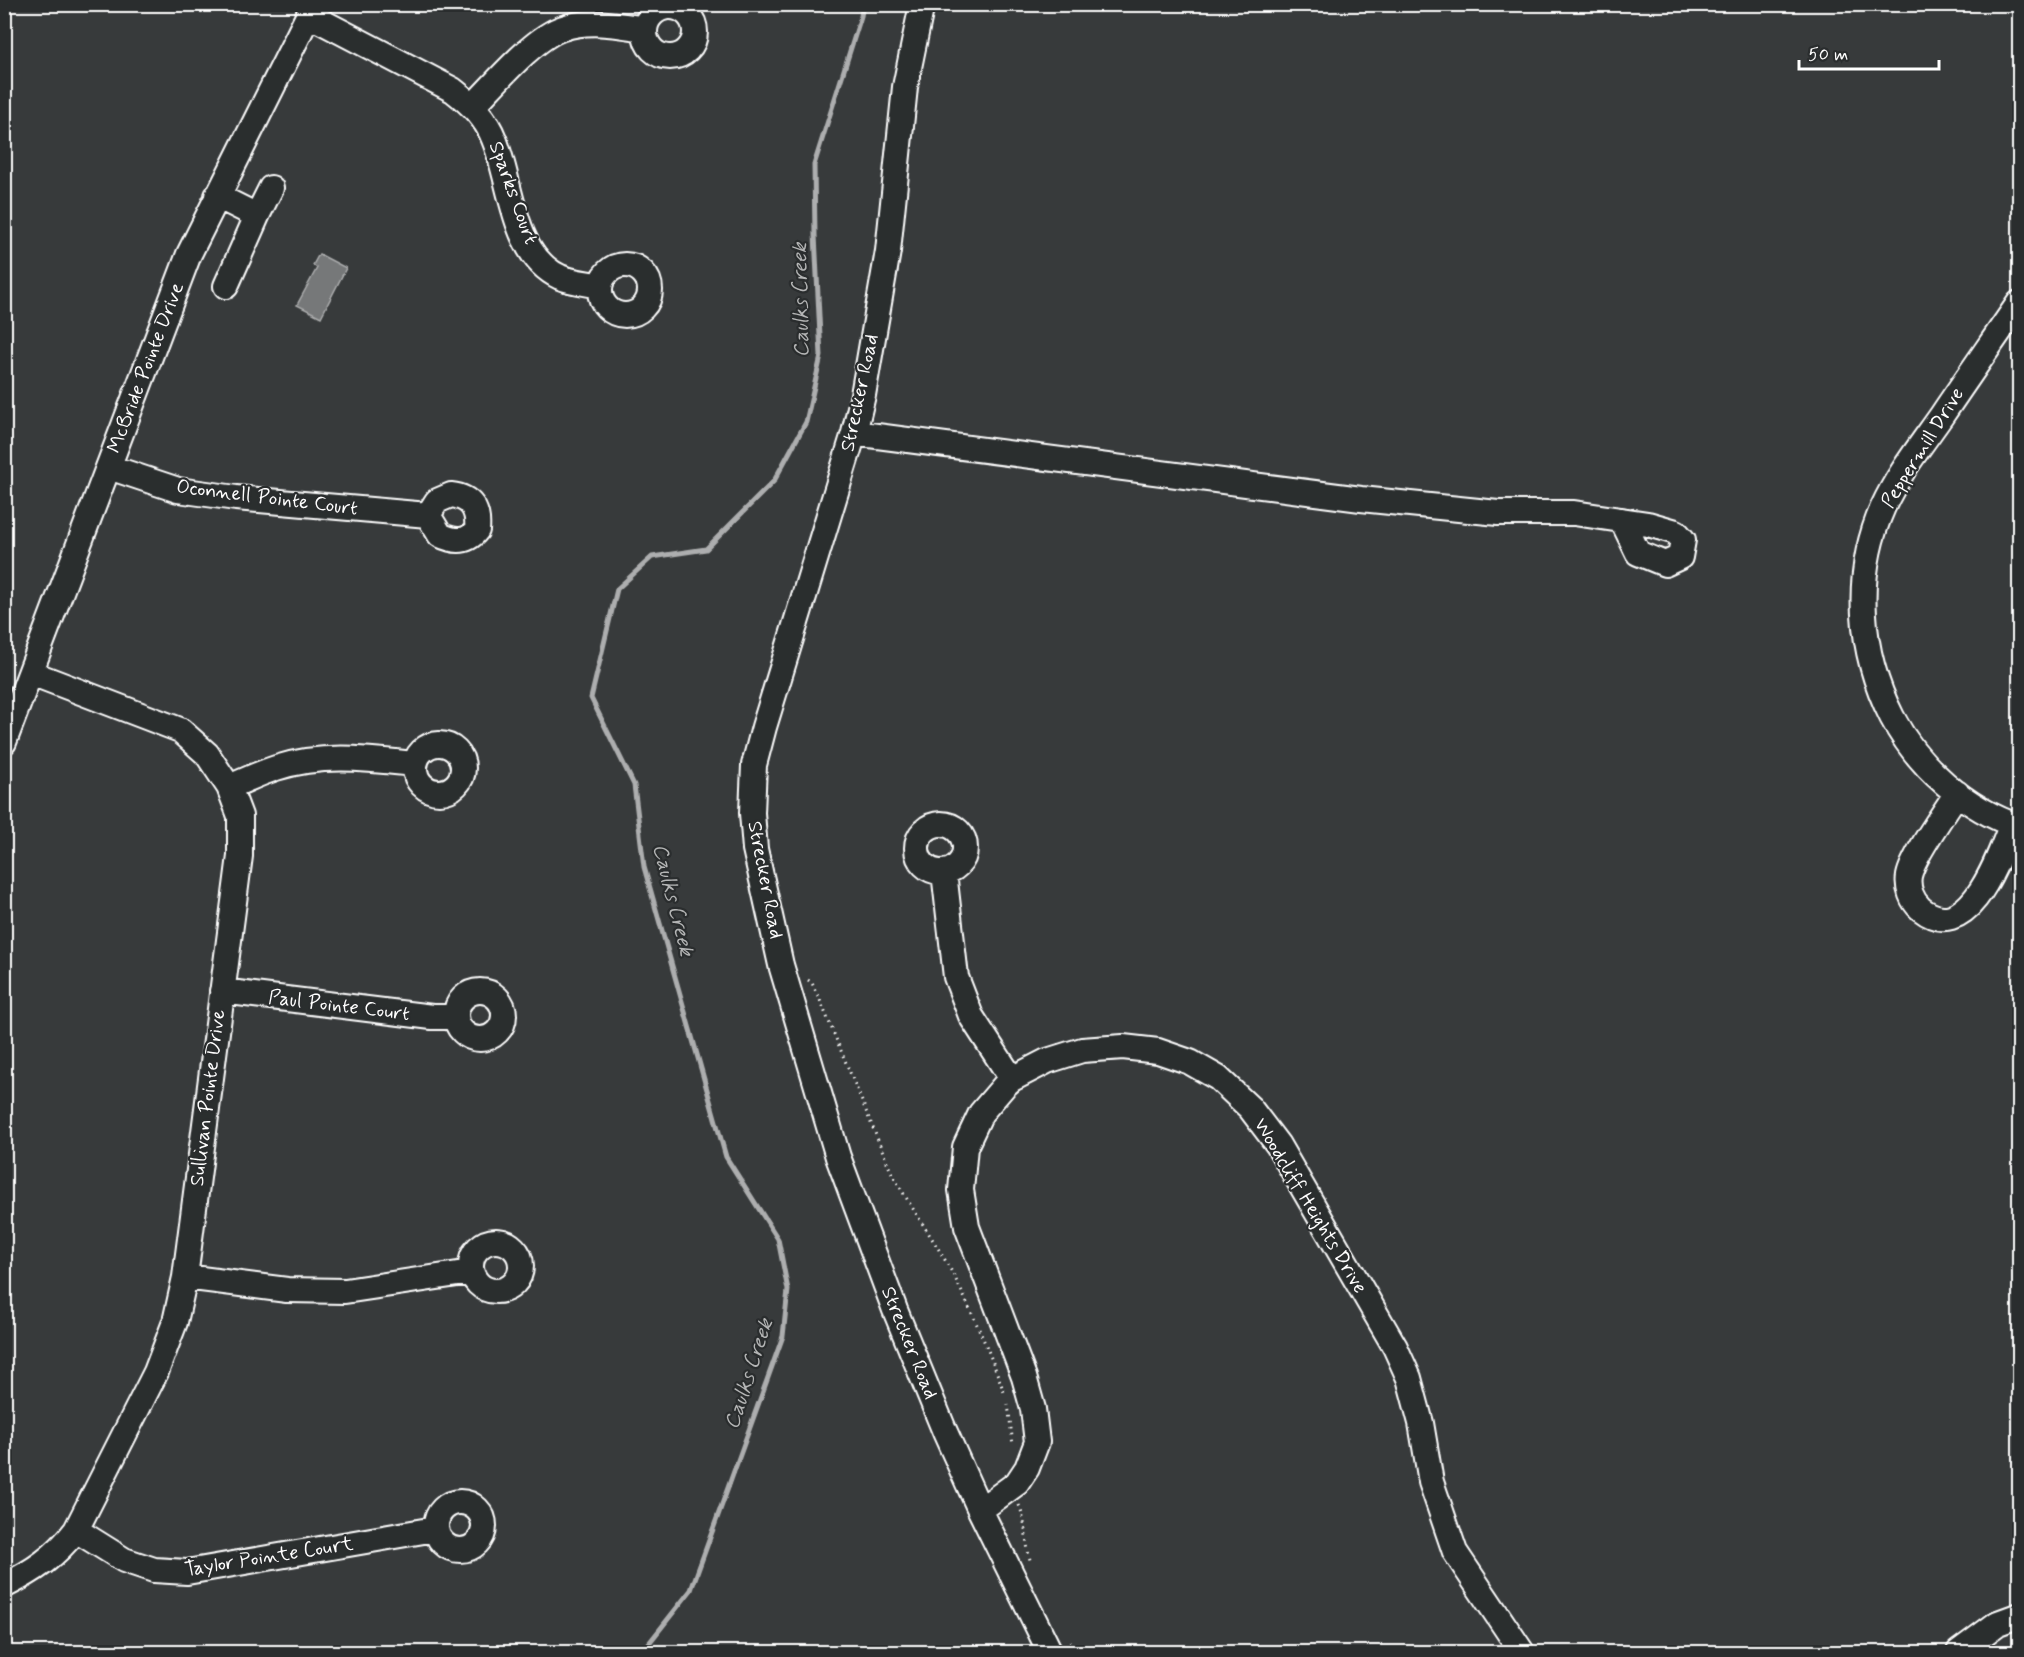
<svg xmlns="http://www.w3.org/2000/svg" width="2024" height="1657" font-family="Mynerve,sans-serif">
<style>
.water{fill:#767879;stroke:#adaeaf;stroke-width:1.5}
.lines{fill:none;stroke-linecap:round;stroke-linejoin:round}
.stream{stroke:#adaeaf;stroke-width:5}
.minor-casing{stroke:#fff;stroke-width:28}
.path{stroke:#fff;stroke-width:3;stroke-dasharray:1.5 4.5;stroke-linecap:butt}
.minor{stroke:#2a2d2e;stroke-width:24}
.labels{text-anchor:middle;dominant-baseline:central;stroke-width:4.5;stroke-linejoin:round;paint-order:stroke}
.street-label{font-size:20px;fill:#fff;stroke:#2a2d2e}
.water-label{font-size:21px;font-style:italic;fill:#b4b5b5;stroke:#2a2d2e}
</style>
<rect width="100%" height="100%" fill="#373a3b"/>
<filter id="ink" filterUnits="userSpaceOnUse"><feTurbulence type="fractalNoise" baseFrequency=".0167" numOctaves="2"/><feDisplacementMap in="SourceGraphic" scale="12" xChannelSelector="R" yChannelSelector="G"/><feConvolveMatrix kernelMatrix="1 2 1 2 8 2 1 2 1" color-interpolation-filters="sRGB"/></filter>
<g filter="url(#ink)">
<path class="water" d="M 319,254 L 346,268 L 321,317 L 297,305 L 317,268 L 313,265 Z"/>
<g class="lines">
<path class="stream" d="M 642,1652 L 691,1590 L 783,1336 L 788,1290 L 778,1239 L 726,1157 L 644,867 L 634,785 L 591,698 L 617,589 L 652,557 L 706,549 L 774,481 L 806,422 L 821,356 L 815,235 L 814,165 L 861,16 L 863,4"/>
<g class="minor-casing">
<path id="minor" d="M 922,4 L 905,87 L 888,251 L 863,395 L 854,433 L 764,727 L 754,765 L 752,813 L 755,849 L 781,965 L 838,1157 L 895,1310 L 945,1432 L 980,1510 L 1050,1652
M645 32a25 25 0 1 1 50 0a25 25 0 1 1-50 0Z
M 309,15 L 453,90 C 471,104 486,118 494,139 C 512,182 512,255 560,277 C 572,282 587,283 600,286
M 473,106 C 495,84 534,37 563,28 C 589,19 619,25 645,29
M 217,196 L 257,216 L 271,188
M600 290a25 25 0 1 1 50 0a25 25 0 1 1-50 0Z
M 226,286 L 257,216
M 2019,303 C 1993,341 1967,378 1942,415 C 1921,445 1898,474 1883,507 C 1853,574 1859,652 1892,717 C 1918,767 1966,809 2020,827
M 854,433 L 1361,499 L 1498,513 L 1574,513 L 1648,524 L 1676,532 L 1683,540 L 1680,557 L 1665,564 L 1638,553 L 1622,520
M 109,467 L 178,490 L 236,498 L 428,515
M 451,495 C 471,497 479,510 477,530 C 467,543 455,542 440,535 L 428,515 L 437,501 Z
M 4,742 L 189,254 L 314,4
M415 768a24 24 0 1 1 48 0a24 24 0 1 1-48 0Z
M 229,787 C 244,781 260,773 276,768 C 321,753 368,759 414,764
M 1957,793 C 1945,812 1913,856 1909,876 C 1907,888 1912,901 1921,909 C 1969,947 1999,856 2012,824
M917 848a24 24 0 1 1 48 0a24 24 0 1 1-48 0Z
M 944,872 L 956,977 L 971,1016 L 1012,1079
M 222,991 L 432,1017 L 456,1017
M456 1015a24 24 0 1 1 48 0a24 24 0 1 1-48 0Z
M471 1266a25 25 0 1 1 50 0a25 25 0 1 1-50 0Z
M 185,1277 L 287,1290 L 345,1291 L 471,1272
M436 1526a24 24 0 1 1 48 0a24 24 0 1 1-48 0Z
M 980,1510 L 1017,1483 L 1027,1468 L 1037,1442 L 1033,1409 L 1024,1377 L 967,1227 L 961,1190 L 965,1147 L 981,1113 L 1005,1085 L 1012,1079 L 1047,1061 L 1082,1050 L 1123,1047 L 1158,1051 L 1190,1062 L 1218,1078 L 1250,1108 L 1278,1145 L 1395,1347 L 1409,1378 L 1421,1423 L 1431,1482 L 1455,1552 L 1522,1652
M 76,1530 L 124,1560 L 154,1570 L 187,1572 L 435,1529
M 4,1586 C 34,1571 55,1557 76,1530 L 156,1372 L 175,1322 L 185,1277 L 240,856 L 240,816 L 229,787 L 207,754 L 180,730 L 31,673
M 1959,1652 L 1998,1623 L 2020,1615"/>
</g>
<path class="path" d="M 808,980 L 812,983 L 820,1000 L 890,1169 C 909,1206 935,1240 954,1276 C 973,1314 991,1355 1005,1395
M 1008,1404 L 1013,1445
M 1019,1505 C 1027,1524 1025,1544 1031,1563
M 1070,1641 L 1077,1652"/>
<use href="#minor" class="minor"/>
</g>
</g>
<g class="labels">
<g class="street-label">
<text transform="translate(513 193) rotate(70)">Sparks Court</text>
<text transform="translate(146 368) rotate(-69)">McBride Pointe Drive</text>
<text transform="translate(860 393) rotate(-78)">Strecker Road</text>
<text transform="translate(1923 448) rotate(-58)">Peppermill Drive</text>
<text transform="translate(267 498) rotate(7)">Oconnell Pointe Court</text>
<text transform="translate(765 880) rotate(79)">Strecker Road</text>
<text transform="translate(339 1006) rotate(7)">Paul Pointe Court</text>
<text transform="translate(208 1098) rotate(-83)">Sullivan Pointe Drive</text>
<text transform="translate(1310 1206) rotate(59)">Woodcliff Heights Drive</text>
<text transform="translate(909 1343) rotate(68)">Strecker Road</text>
<text transform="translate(269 1557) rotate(-9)">Taylor Pointe Court</text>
</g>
<g class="water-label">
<text transform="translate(801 300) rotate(-91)">Caulks Creek</text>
<text transform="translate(673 900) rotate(76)">Caulks Creek</text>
<text transform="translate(749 1374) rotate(-72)">Caulks Creek</text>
</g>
</g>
<rect width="2024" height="1657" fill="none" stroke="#2a2d2e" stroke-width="24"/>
<rect x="12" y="12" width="2000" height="1633" fill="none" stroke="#fff" stroke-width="2" filter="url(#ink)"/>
<path d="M1799 60v9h140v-9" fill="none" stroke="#ffffff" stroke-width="3"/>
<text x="1808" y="60" font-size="18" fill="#ffffff" stroke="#2a2d2e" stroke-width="4.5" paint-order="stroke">50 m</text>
</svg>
